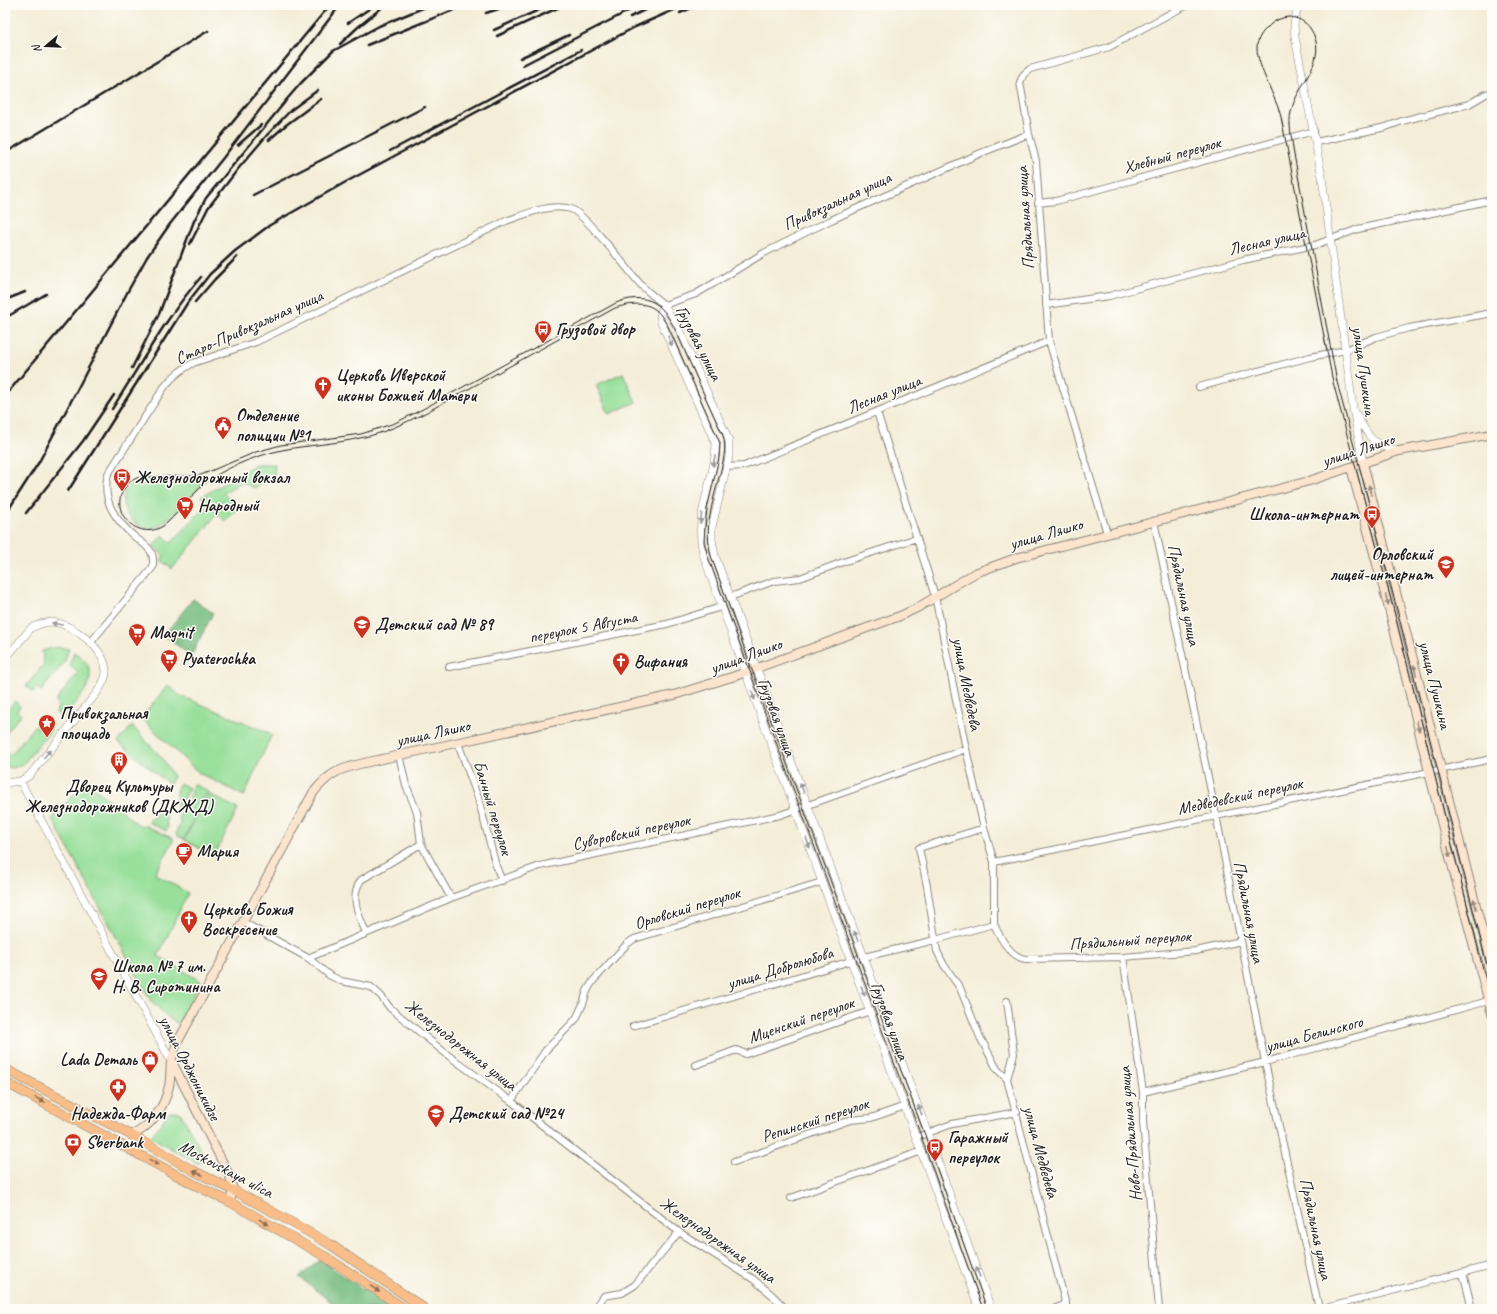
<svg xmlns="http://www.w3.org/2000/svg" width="1497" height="1314" font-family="Caveat,sans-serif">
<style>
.green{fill:#97df9a;stroke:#5a7e5b}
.forest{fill:#79be82;stroke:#4a6d4f}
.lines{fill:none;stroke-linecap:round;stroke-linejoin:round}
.minor-casing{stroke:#88847a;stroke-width:8}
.tertiary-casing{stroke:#88847a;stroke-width:8}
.secondary-casing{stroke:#88847a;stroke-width:10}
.primary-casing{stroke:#88847a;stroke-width:10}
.minor{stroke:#fff;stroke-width:6}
.tertiary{stroke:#fff;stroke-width:7}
.secondary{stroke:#fce5cf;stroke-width:8}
.primary{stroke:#f8bd88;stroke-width:9}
.tram{stroke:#1c1c1c;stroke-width:1}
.rail{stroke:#1c1c1c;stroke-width:2.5}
.oneway{fill:#999}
.oneway2{fill:#978b7e}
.oneway3{fill:#8a6c52}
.labels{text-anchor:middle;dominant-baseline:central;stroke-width:3;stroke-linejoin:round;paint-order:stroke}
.street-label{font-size:17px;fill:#1c1c1c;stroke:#fdfcf7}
.poi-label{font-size:17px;font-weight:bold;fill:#1c1c1c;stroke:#fdfcf7;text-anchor:start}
</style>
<rect width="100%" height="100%" fill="#fdfcf7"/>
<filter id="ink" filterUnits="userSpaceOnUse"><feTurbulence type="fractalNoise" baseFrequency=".025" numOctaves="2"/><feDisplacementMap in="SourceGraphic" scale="8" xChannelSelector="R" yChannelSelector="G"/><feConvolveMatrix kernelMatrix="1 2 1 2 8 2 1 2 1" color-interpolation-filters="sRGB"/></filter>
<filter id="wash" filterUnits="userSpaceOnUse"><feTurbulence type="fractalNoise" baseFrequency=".012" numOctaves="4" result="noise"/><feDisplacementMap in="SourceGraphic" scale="16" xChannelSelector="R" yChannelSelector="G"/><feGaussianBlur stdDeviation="0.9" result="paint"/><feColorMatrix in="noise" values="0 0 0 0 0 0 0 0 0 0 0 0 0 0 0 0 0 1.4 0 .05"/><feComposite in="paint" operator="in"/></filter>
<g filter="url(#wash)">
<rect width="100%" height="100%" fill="#f4edd8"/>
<path class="green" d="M 623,373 L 636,402 L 609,414 L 596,385 Z
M 256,464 L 275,464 L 274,476 L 254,488 L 242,482 L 223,493 L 238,508 L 226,521 L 217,514 L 172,569 L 161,560 L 164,556 L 153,546 L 163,535 L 171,543 L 207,505 L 201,497 Z
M 195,478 L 199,479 L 201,484 L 199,488 C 188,498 171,520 158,526 C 133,537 108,497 134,482 C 145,477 182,478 195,478 Z
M 57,647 L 69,649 L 64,663 L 41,691 L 37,688 L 34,692 L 26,686 L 44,664 L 42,651 Z
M 74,652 C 109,674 79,697 62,719 L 56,713 L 58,705 L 55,702 L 78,673 L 69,665 Z
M 168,685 L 179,695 L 272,734 L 244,796 L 199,773 L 141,718 Z
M 15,701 L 20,706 L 17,711 L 21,715 L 5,734 L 5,713 Z
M 45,725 L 51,730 L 23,764 L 13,768 L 5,767 L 5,750 L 11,755 L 34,726 L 38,728 Z
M 132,726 L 163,759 L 173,776 L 170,785 L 118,742 Z
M 86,781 L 141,827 L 144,825 L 174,839 L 155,874 L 188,893 L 158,956 L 201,981 L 178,1024 L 169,1018 L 151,1001 L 52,819 Z
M 180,783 L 189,788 L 177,810 L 176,791 Z
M 193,784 L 208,791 L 184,839 L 177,836 L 176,832 L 180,825 L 179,816 L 185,805 L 187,806 Z
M 209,794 L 238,809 L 214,856 L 184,840 Z
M 159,811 L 167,818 L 166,821 L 168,827 L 166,831 L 148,822 Z
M 169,1112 L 180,1112 L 204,1156 L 198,1164 L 151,1137 Z"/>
<path class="forest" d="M 193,599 L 213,613 L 191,656 L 164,635 Z
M 320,1260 L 393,1309 L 340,1309 L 299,1277 Z"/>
</g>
<g filter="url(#ink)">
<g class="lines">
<g class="minor-casing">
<path id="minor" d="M 1316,142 L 1386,127 L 1402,121 L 1469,104 L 1486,94 L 1492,92
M 1038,203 L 1056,201 L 1314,131
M 1046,305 L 1109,296 L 1243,260 L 1315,245 L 1358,229 L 1492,200
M 1199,387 L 1310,357 L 1346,350 L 1376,337 L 1409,328 L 1492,313
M 877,412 L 935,596 L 966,749 L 984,828 L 994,862 L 994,924 C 1000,938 1010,957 1026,959 L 1123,957 L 1196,951 L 1241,941
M 727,467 L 744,466 L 1049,341
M 1154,521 L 1216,815 L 1265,1062 L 1319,1309
M 1107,533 L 1049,341 L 1036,161 L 1029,134 L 1020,82 L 1024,74 L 1030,69 L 1109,47 L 1171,13 L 1188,5
M 730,597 L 774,581 L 800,578 L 846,561 L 917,538
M 91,642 L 153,567 C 153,562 154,557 151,552 C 148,546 141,542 136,538 C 116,521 101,501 108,474 L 165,386 C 173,376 182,369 193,363 L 256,342 L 506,221 C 526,214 550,203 571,209 C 584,213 629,271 641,285 C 648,292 656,298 664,305 L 696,294 L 764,253 L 831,220 L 981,153 L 1029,134
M 449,667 L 667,624 L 721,607
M 458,743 L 478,798 L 496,866 L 502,881
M 399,755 L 406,785 L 417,812 L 421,844 L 451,898
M 984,828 L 919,848 L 927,886 L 937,951 L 944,965 L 960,988 L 980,1037 L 997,1069 L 1007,1079
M 994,862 L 1492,759
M 243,922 L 308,958 L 329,975 L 341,981 L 371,987 L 381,996 L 390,1008 L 449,1056 L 511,1101 L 679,1232 L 753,1279 L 771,1294 L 786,1309
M 366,933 C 359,915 349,898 361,880 L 421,844
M 1123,957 L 1143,1092 L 1143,1122 L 1159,1309
M 308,958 L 451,898 L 540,866 L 780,815 L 966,749
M 1007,1001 L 1014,1054 L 1007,1079 L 1067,1309
M 633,1026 L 864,957 L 935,940 L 994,924
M 696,1065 L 736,1050 L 746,1054 L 870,1011
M 1143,1092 L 1265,1062 L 1492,1000
M 511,1101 L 546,1050 L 576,1019 L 583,1004 L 587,991 L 593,981 L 627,944 L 634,939 L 822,882
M 917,1137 L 952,1124 L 1017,1112
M 734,1162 L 850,1120 L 871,1118 L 905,1106
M 791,1198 L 922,1151
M 1463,1273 L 1472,1309
M 595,1309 L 604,1296 L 622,1293 L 635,1285 L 679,1232
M 1054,1309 L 1066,1304
M 1322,1309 L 1492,1265"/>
</g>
<g class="tertiary-casing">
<path id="tertiary" d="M 1298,5 L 1294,25 L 1295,37 L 1322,177 L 1353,408 L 1363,463
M 664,305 L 679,330 L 729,441 L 729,457 L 712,527 L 712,539 L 715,556 L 864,957 L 991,1309
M 664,305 L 660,314 L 661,322 L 716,444 C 715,485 692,513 704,557 L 765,727 L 979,1309
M 1357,415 C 1368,437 1373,446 1399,451
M 5,659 L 31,628 C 37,625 44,622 52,622 C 73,624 106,649 106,672 C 106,680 100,688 96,694 L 29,776 L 20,781 L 5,783
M 20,781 L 171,1061"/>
</g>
<g class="secondary-casing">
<path id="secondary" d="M 1363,463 L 1492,969
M 1351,468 L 1389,609 L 1450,857 L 1492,1014
M 172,1062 L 230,1177 L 233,1190 L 230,1202
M 131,1135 C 151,1128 165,1106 169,1086 C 171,1077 170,1069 171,1061 C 173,1055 175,1049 177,1043 L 313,793 C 330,772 339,769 364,763 L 674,695 L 735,676 L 900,616 L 917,608 L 975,573 L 1016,558 L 1309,481 L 1399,451 L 1492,434"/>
</g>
<g class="primary-casing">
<path id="primary" d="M 5,1069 L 131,1135 L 194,1171 L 233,1190 L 289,1221 L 331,1245 L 425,1309
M 5,1082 L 193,1184 L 230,1202 L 324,1256 L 405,1309"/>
</g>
<use href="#minor" class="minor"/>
<use href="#tertiary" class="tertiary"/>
<use href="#secondary" class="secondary"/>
<use href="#primary" class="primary"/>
<path class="tram" d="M 1492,984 L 1398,613 L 1337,382 L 1293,149 C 1292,138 1288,124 1291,112 C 1297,83 1331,59 1310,28 C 1306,22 1298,18 1290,17 C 1282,17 1273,21 1268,27 C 1262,32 1257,39 1257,48 C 1257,66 1276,97 1281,117 L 1333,382 L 1395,615 L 1492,1005
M 983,1309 L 921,1136 L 708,557 L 704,542 L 705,527 L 707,509 L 719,458 L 720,443 L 668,326 C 664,321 661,314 656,310 C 645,301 628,304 615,308 L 425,413 C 404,423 383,434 360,438 C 335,444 308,445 282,450 C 259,455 232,465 212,478 C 195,490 182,509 167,523 C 141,546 104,511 127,485 C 131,480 136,478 142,477 L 193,476 L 201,475 L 256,452 L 281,445 L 361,434 L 395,423 L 423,409 L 616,303 C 628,298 643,296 655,303 C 672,314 683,348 692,367 C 702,390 712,412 723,435 C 727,450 723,462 719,477 C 712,505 704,527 711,556 L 752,670 L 925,1135 L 987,1309"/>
<path class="rail" d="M 486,13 L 511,5
M 680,13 L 698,5
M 630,17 L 655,5
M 348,23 L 375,5
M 494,30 L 550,5
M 497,36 L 564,5
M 340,44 L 357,28 L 385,5
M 367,45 L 466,5
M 520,58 L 569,35
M 523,65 L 640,5
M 281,106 L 301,83 L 333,51 L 379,26 L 430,5
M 269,140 L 286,125 L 321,99
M 238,145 L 261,125
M 390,151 L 581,50
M 5,153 L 208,31
M 253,195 L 425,107
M 190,244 L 208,208 L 238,169 L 268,134 L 291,110 L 318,90
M 5,300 L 25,292
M 195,302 L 215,279 L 237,257
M 5,318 L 46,294
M 5,331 L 6,330
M 132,368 L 159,314 L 194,221 L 206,198 L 285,102
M 5,396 L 330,5
M 112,409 C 141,364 166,317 201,277
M 68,491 L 188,302 L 210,274 L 235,251 L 270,225 L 344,183 L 635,27 L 685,5
M 26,513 L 83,441 L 114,395
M 5,515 L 39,462 L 78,388 L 128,291 L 147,257 L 170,224 L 223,158 L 340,5"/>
</g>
<defs><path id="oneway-solid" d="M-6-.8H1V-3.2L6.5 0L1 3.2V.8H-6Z"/></defs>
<g class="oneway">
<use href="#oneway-solid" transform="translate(670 341) rotate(66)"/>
<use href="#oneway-solid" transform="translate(714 461) rotate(101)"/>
<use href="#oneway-solid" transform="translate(701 518) rotate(98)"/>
<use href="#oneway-solid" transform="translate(57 624) rotate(-168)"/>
<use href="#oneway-solid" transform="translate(753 695) rotate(70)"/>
<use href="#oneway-solid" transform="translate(47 754) rotate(-50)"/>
<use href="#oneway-solid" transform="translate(802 788) rotate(-111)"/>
<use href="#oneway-solid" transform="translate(808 843) rotate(70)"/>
<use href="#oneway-solid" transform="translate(856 936) rotate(-110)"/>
<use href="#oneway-solid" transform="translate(863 991) rotate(70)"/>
<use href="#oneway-solid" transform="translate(920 1110) rotate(-110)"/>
<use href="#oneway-solid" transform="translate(978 1272) rotate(-110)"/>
</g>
<g class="oneway2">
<use href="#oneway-solid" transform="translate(1370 490) rotate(-104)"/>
<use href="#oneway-solid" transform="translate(1387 600) rotate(75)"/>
<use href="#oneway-solid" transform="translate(1415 670) rotate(-104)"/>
<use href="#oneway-solid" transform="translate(1418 726) rotate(76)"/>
<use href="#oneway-solid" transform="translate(1449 852) rotate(76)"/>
<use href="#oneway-solid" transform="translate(1475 904) rotate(-104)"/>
</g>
<g class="oneway3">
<use href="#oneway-solid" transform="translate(40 1100) rotate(27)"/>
<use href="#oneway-solid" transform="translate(154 1162) rotate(29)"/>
<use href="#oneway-solid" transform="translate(198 1173) rotate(-154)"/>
<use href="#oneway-solid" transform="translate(264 1222) rotate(29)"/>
<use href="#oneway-solid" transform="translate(375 1289) rotate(34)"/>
</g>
</g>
<defs>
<g id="bus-pin" transform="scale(0.9)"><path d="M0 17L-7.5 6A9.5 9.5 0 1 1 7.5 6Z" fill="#c8321e" stroke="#fdfcf7"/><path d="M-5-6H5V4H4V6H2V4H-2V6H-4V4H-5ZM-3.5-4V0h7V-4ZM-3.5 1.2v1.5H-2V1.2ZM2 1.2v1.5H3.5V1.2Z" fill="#fff"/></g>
<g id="church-pin" transform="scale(0.9)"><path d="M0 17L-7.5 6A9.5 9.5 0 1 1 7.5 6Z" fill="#c8321e" stroke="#fdfcf7"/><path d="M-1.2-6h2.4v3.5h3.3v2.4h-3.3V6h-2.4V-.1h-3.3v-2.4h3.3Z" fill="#fff"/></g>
<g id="civic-pin" transform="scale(0.9)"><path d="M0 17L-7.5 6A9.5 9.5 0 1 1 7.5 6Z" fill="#c8321e" stroke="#fdfcf7"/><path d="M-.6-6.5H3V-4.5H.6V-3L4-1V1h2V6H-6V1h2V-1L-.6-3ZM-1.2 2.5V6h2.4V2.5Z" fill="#fff"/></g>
<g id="supermarket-pin" transform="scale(0.9)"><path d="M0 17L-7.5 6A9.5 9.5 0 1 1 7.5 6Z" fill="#c8321e" stroke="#fdfcf7"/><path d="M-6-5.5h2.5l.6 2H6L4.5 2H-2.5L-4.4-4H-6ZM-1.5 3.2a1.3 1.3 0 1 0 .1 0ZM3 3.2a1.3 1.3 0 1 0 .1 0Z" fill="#fff"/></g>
<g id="school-pin" transform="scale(0.9)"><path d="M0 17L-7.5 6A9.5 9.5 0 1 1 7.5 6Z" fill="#c8321e" stroke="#fdfcf7"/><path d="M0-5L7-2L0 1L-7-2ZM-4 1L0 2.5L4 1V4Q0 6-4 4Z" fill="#fff"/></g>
<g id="sight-pin" transform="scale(0.9)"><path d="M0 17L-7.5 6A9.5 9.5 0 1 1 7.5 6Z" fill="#c8321e" stroke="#fdfcf7"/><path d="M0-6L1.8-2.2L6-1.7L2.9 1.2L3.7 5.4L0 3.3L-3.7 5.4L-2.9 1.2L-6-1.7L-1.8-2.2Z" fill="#fff"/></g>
<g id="building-pin" transform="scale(0.9)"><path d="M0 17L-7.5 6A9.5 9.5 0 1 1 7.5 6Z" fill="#c8321e" stroke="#fdfcf7"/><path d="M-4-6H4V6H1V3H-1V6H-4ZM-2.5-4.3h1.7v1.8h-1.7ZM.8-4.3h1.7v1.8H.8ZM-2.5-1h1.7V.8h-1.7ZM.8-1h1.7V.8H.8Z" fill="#fff"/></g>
<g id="cafe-pin" transform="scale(0.9)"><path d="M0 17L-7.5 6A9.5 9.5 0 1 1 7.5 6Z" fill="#c8321e" stroke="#fdfcf7"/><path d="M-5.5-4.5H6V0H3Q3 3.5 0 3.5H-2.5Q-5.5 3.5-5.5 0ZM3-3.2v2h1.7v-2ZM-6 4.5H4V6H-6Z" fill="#fff"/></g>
<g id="shop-pin" transform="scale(0.9)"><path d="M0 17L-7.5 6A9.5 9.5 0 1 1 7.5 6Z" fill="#c8321e" stroke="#fdfcf7"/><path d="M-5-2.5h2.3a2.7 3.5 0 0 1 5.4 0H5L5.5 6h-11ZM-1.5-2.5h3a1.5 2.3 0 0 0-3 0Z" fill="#fff"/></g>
<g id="pharmacy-pin" transform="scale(0.9)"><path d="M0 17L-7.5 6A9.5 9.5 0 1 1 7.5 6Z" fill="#c8321e" stroke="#fdfcf7"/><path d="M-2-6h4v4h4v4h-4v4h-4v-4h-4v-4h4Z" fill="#fff"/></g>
<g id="bank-pin" transform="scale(0.9)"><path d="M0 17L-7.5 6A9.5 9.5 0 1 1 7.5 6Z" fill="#c8321e" stroke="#fdfcf7"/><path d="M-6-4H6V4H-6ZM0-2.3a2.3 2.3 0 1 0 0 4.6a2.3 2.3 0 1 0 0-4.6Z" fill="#fff"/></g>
</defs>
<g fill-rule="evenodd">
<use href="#bus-pin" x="543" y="329"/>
<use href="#church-pin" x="323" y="385"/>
<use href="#civic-pin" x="223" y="425"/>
<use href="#bus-pin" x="122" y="477"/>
<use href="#supermarket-pin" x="185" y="505"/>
<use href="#bus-pin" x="1372" y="514"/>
<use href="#school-pin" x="1446" y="564"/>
<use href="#school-pin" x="362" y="624"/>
<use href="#supermarket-pin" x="137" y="632"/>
<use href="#supermarket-pin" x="169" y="658"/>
<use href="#church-pin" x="621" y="661"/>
<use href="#sight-pin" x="47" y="723"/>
<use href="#building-pin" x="119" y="760"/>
<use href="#cafe-pin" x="184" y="851"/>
<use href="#church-pin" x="189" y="919"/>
<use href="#school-pin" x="99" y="976"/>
<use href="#shop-pin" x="150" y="1059"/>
<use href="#pharmacy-pin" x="118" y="1087"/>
<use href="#school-pin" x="436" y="1113"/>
<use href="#bank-pin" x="73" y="1142"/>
<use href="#bus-pin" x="935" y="1147"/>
</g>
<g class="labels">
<g class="street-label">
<text transform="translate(1172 155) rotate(-15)">Хлебный переулок</text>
<text transform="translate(837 201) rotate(-25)">Привокзальная улица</text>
<text transform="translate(1025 218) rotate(-94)">Прядильная улица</text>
<text transform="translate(1267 241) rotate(-13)">Лесная улица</text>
<text transform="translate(249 327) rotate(-24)">Старо-Привокзальная улица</text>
<text transform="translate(699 343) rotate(63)">Грузовая улица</text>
<text transform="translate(1364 371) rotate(82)">улица Пушкина</text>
<text transform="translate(884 394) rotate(-22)">Лесная улица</text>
<text transform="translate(1358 450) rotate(-18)">улица Ляшко</text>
<text transform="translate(1046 534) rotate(-16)">улица Ляшко</text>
<text transform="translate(1184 595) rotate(78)">Прядильная улица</text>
<text transform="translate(583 627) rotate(-11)">переулок 5 Августа</text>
<text transform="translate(746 656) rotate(-20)">улица Ляшко</text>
<text transform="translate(967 684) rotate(79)">улица Медведева</text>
<text transform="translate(1435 685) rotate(76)">улица Пушкина</text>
<text transform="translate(777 717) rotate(70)">Грузовая улица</text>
<text transform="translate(433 733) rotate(-12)">улица Ляшко</text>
<text transform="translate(1240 796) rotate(-12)">Медведевский переулок</text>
<text transform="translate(493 808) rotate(73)">Банный переулок</text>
<text transform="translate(631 832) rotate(-12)">Суворовский переулок</text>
<text transform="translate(687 908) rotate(-17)">Орловский переулок</text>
<text transform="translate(1249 912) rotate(79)">Прядильная улица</text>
<text transform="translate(1130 940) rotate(-4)">Прядильный переулок</text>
<text transform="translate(780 968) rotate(-17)">улица Добролюбова</text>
<text transform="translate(801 1020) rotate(-19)">Мценский переулок</text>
<text transform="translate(890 1021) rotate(70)">Грузовая улица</text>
<text transform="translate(1314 1034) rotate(-15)">улица Белинского</text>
<text transform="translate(461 1045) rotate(38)">Железнодорожная улица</text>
<text transform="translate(190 1068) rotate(63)">улица Орджоникидзе</text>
<text transform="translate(815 1120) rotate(-18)">Репинский переулок</text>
<text transform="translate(1130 1134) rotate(-95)">Ново-Прядильная улица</text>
<text transform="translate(1041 1152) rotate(75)">улица Медведева</text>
<text transform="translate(226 1169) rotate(28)">Moskovskaya ulica</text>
<text transform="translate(1316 1229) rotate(78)">Прядильная улица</text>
<text transform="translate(718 1240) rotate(35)">Железнодорожная улица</text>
</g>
<g class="poi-label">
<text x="556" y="329">Грузовой двор</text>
<text x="336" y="375">Церковь Иверской<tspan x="336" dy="20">иконы Божией Матери</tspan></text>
<text x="236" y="415">Отделение<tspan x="236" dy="20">полиции №1</tspan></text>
<text x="135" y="477">Железнодорожный вокзал</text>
<text x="198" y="505">Народный</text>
<text x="1359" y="514" text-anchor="end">Школа-интернат</text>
<text x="1433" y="554" text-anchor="end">Орловский<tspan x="1433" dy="20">лицей-интернат</tspan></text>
<text x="375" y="624">Детский сад № 89</text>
<text x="150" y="632">Magnit</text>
<text x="182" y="658">Pyaterochka</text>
<text x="634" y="661">Вифания</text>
<text x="60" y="713">Привокзальная<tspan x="60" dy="20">площадь</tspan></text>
<text x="119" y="786" text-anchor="middle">Дворец Культуры<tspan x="119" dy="20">Железнодорожников (ДКЖД)</tspan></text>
<text x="197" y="851">Мария</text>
<text x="202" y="909">Церковь Божия<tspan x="202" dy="20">Воскресение</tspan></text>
<text x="112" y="966">Школа № 7 им.<tspan x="112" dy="20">Н. В. Сиротинина</tspan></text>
<text x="137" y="1059" text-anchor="end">Lada Dеталь</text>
<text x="118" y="1113" text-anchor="middle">Надежда-Фарм</text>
<text x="449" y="1113">Детский сад №24</text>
<text x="948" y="1137">Гаражный<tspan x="948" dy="20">переулок</tspan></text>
<text x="86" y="1142">Sberbank</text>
</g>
</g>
<rect width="1497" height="1314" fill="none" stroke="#fdfcf7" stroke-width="20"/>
<g transform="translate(46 46) rotate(251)" stroke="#fdfcf7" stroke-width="3" paint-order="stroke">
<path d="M0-3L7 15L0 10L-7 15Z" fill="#1c1c1c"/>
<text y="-6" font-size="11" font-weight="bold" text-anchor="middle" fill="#1c1c1c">N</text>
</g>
</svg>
